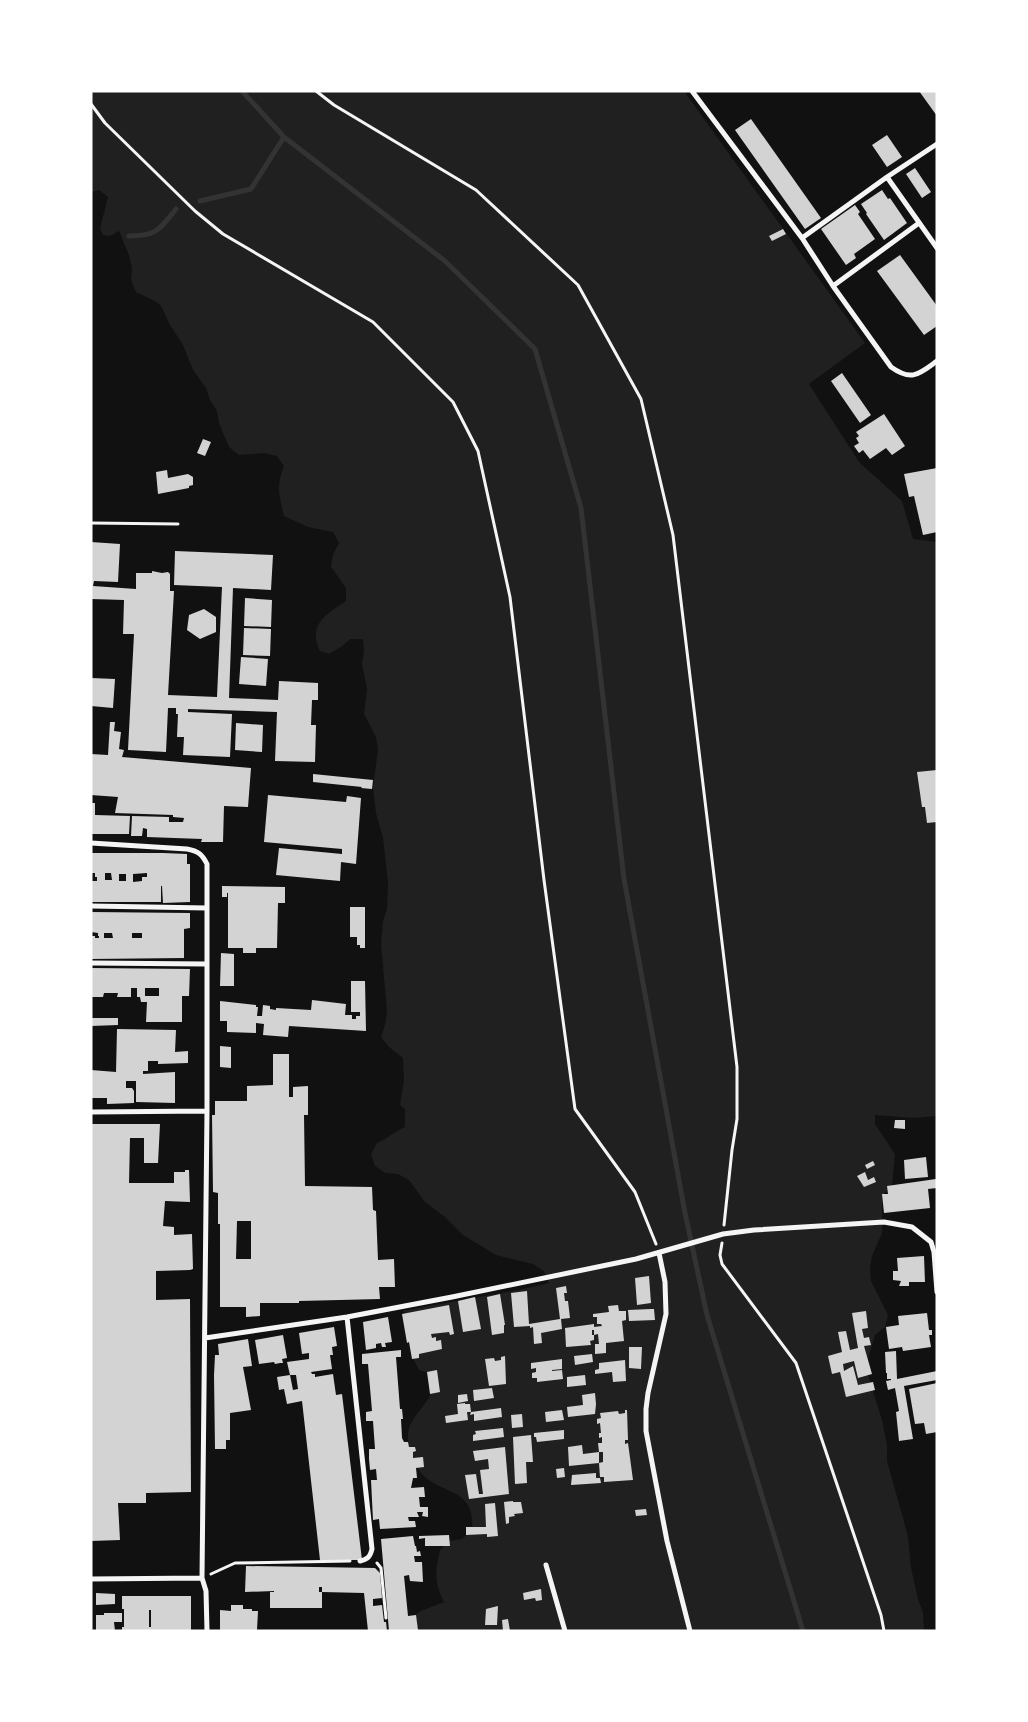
<svg xmlns="http://www.w3.org/2000/svg" width="1028" height="1722" font-family="'DM Sans',sans-serif">
<style>
.green{fill:#202020}
.lines{fill:none;stroke-linecap:round;stroke-linejoin:round}
.stream{stroke:#333;stroke-width:5}
.building{fill:#d3d3d3;fill-rule:evenodd}
.path{stroke:#f5f5f5;stroke-width:3}
.service{stroke:#f5f5f5;stroke-width:3}
.minor{stroke:#f5f5f5;stroke-width:5}
</style>
<rect width="100%" height="100%" fill="#111"/>
<path class="green" d="M 91,91 L 684,91 L 865,343 L 809,384 L 859,462 L 902,501 L 913,539 L 937,542 L 937,1116 L 914,1118 L 875,1115 L 875,1124 L 895,1154 L 892,1185 L 882,1196 L 882,1233 L 872,1256 L 870,1268 L 871,1281 L 888,1315 L 885,1327 L 875,1335 L 868,1359 L 867,1372 L 882,1420 L 887,1445 L 887,1461 L 908,1536 L 911,1568 L 918,1599 L 923,1613 L 924,1631 L 390,1631 L 421,1611 L 444,1602 C 434,1582 435,1572 440,1550 L 449,1541 L 462,1539 L 472,1530 C 477,1482 431,1497 417,1466 C 412,1456 407,1444 408,1433 C 410,1415 432,1403 433,1385 C 433,1382 432,1377 431,1374 L 419,1370 L 413,1358 L 418,1320 L 402,1311 L 519,1290 L 549,1283 L 544,1271 L 533,1264 L 496,1255 L 463,1235 L 445,1217 L 425,1202 L 409,1180 L 398,1174 L 385,1173 L 375,1166 L 371,1154 L 377,1143 C 387,1139 395,1131 405,1127 L 405,1109 L 400,1105 L 404,1080 L 403,1058 L 389,1047 L 381,1037 L 385,1025 L 387,1011 L 381,943 L 383,921 L 387,909 L 388,883 L 383,838 L 376,813 L 373,788 L 378,749 L 376,737 L 364,714 L 367,689 L 362,664 L 364,651 L 363,639 L 350,639 L 341,647 L 329,654 L 320,651 C 307,624 327,614 346,601 L 346,588 L 331,567 L 333,555 L 339,543 L 333,532 L 308,527 L 284,516 C 279,494 276,487 284,466 L 277,456 L 264,453 L 239,455 L 229,447 L 219,423 L 217,411 L 210,400 L 206,388 L 193,370 L 183,345 L 170,325 L 161,306 L 155,301 L 136,292 L 131,280 L 132,268 L 129,255 L 119,231 L 110,236 L 103,235 L 100,229 L 108,197 L 99,190 L 91,192 Z"/>
<g class="lines">
<path class="stream" d="M 242,91 L 284,137 L 445,261 L 535,349 L 581,508 L 624,879 L 685,1213 L 707,1315 L 803,1631
M 200,201 L 251,189 L 284,137
M 129,236 C 157,236 159,230 176,209"/>
</g>
<path class="building" d="M 919,91 L 937,91 L 937,116 Z
M 751,119 L 821,218 L 805,229 L 735,130 Z
M 887,135 L 902,157 L 887,167 L 872,145 Z
M 915,168 L 931,192 L 922,198 L 906,174 Z
M 882,190 L 888,199 L 890,198 L 907,223 L 884,240 L 866,214 L 867,213 L 861,204 Z
M 855,205 L 860,212 L 858,214 L 875,239 L 854,254 L 856,258 L 846,265 L 821,229 Z
M 783,229 L 786,234 L 772,241 L 769,236 Z
M 900,255 L 937,306 L 937,326 L 924,335 L 877,271 Z
M 842,373 L 871,415 L 860,423 L 831,381 Z
M 884,414 L 905,446 L 892,455 L 886,448 L 870,459 L 863,450 L 859,453 L 854,446 L 859,443 L 856,438 L 859,436 L 856,432 Z
M 203,439 L 211,442 L 205,456 L 197,453 Z
M 937,468 L 937,532 L 923,535 L 914,496 L 909,497 L 904,474 Z
M 167,470 L 168,478 L 188,474 L 193,477 L 193,485 L 189,486 L 189,488 L 158,494 L 156,472 Z
M 91,542 L 120,544 L 118,582 L 94,581 L 93,586 L 136,589 L 136,573 L 152,573 L 152,571 L 162,573 L 168,572 L 170,574 L 170,591 L 174,591 L 168,695 L 217,697 L 222,587 L 174,585 L 175,551 L 273,555 L 271,590 L 233,588 L 229,698 L 278,700 L 279,681 L 318,683 L 318,700 L 312,700 L 311,725 L 316,725 L 315,762 L 275,761 L 277,712 L 188,709 L 188,712 L 232,714 L 230,757 L 183,755 L 184,737 L 177,737 L 178,714 L 176,714 L 176,708 L 168,708 L 166,752 L 128,750 L 134,634 L 123,634 L 124,600 L 91,599 Z
M 245,598 L 272,600 L 271,627 L 244,626 Z
M 204,609 L 216,617 L 216,632 L 200,639 L 187,630 L 189,615 Z
M 244,628 L 271,629 L 270,656 L 243,655 Z
M 241,657 L 268,659 L 266,686 L 239,684 Z
M 91,678 L 115,679 L 113,708 L 91,706 Z
M 110,722 L 115,722 L 114,731 L 121,732 L 119,749 L 124,750 L 122,757 L 251,768 L 248,807 L 224,806 L 223,842 L 201,842 L 202,839 L 147,837 L 147,829 L 143,828 L 142,836 L 131,836 L 132,816 L 169,817 L 169,822 L 183,822 L 184,818 L 173,817 L 173,815 L 115,813 L 118,797 L 91,795 L 91,754 L 108,755 Z
M 236,723 L 263,725 L 262,752 L 235,750 Z
M 937,770 L 937,822 L 927,823 L 925,807 L 922,807 L 917,772 Z
M 313,774 L 373,780 L 372,789 L 361,788 L 362,787 L 313,782 Z
M 268,795 L 346,802 L 347,796 L 361,798 L 356,864 L 341,862 L 340,881 L 276,875 L 279,848 L 342,854 L 342,849 L 264,842 Z
M 91,803 L 95,803 L 95,815 L 130,816 L 129,834 L 92,834 Z
M 91,853 L 163,853 L 187,854 L 187,864 L 190,864 L 190,902 L 163,903 L 162,886 L 161,886 L 161,902 L 91,902 L 91,881 L 97,881 L 97,877 L 95,877 L 95,873 L 91,873 ZM 105,873 L 111,873 L 112,880 L 105,880 ZM 147,873 L 147,877 L 142,877 L 142,881 L 133,882 L 133,874 ZM 119,874 L 126,874 L 126,881 L 119,881 Z
M 222,886 L 285,887 L 285,903 L 278,903 L 277,948 L 256,948 L 256,953 L 243,953 L 243,948 L 228,948 L 228,893 L 227,893 L 227,897 L 222,897 Z
M 350,907 L 365,907 L 365,948 L 360,948 L 360,945 L 357,945 L 357,937 L 350,937 Z
M 91,912 L 190,913 L 190,928 L 184,929 L 184,958 L 91,959 L 91,936 L 95,936 L 95,938 L 99,938 L 99,936 L 98,936 L 98,933 L 91,932 ZM 104,933 L 112,933 L 113,938 L 104,938 ZM 132,933 L 142,933 L 142,938 L 132,938 Z
M 221,953 L 234,954 L 234,986 L 220,986 Z
M 91,968 L 190,969 L 189,996 L 182,996 L 182,1022 L 146,1022 L 147,1002 L 141,1002 L 140,997 L 137,997 L 137,988 L 131,988 L 131,997 L 117,997 L 118,993 L 104,993 L 103,997 L 91,997 ZM 145,988 L 159,988 L 159,996 L 145,996 Z
M 351,981 L 365,981 L 366,1031 L 289,1026 L 288,1037 L 263,1035 L 264,1024 L 256,1023 L 256,1033 L 227,1032 L 227,1021 L 220,1021 L 220,1001 L 256,1005 L 256,1007 L 258,1007 L 257,1016 L 262,1016 L 263,1005 L 270,1006 L 270,1009 L 276,1010 L 276,1008 L 311,1010 L 312,1000 L 346,1004 L 345,1015 L 352,1015 L 352,1019 L 356,1019 L 356,1016 L 360,1016 L 360,1012 L 351,1012 Z
M 91,1018 L 118,1018 L 118,1025 L 91,1026 Z
M 117,1029 L 176,1030 L 175,1052 L 188,1051 L 188,1063 L 158,1064 L 158,1061 L 148,1061 L 148,1071 L 143,1071 L 143,1074 L 175,1072 L 175,1103 L 136,1102 L 136,1081 L 126,1081 L 126,1088 L 132,1088 L 134,1091 L 134,1103 L 107,1104 L 107,1098 L 91,1098 L 91,1070 L 116,1072 Z
M 220,1046 L 231,1047 L 231,1068 L 220,1067 Z
M 273,1054 L 289,1054 L 289,1097 L 293,1097 L 293,1087 L 308,1086 L 308,1115 L 304,1115 L 305,1186 L 372,1187 L 373,1210 L 376,1211 L 378,1260 L 394,1259 L 395,1287 L 379,1287 L 380,1299 L 299,1301 L 299,1303 L 260,1303 L 260,1316 L 246,1317 L 246,1307 L 220,1307 L 220,1224 L 218,1224 L 218,1193 L 213,1192 L 212,1115 L 215,1115 L 215,1101 L 247,1101 L 247,1086 L 273,1085 ZM 237,1221 L 251,1221 L 251,1259 L 236,1259 Z
M 895,1120 L 905,1120 L 905,1129 L 894,1128 Z
M 91,1124 L 160,1124 L 158,1163 L 144,1163 L 144,1138 L 130,1138 L 129,1183 L 174,1183 L 174,1172 L 185,1172 L 185,1170 L 189,1170 L 190,1202 L 165,1201 L 163,1226 L 174,1227 L 174,1235 L 192,1234 L 193,1269 L 190,1270 L 156,1271 L 156,1300 L 190,1299 L 191,1492 L 146,1493 L 146,1503 L 118,1503 L 120,1540 L 91,1541 Z
M 926,1157 L 928,1177 L 905,1179 L 904,1160 Z
M 873,1161 L 875,1165 L 867,1169 L 865,1165 Z
M 865,1172 L 868,1180 L 874,1177 L 876,1182 L 864,1187 L 857,1176 Z
M 936,1179 L 937,1188 L 928,1189 L 930,1208 L 884,1213 L 882,1194 L 888,1194 L 887,1186 Z
M 924,1256 L 925,1282 L 909,1282 L 909,1286 L 899,1286 L 901,1281 L 893,1280 L 893,1271 L 898,1271 L 897,1258 Z
M 649,1276 L 651,1303 L 637,1305 L 635,1278 Z
M 566,1286 L 567,1293 L 564,1293 L 565,1301 L 568,1301 L 570,1318 L 561,1319 L 562,1329 L 541,1333 L 542,1343 L 534,1344 L 533,1327 L 530,1328 L 530,1326 L 514,1327 L 511,1293 L 527,1291 L 529,1324 L 560,1319 L 556,1288 Z
M 500,1294 L 505,1325 L 504,1325 L 504,1333 L 492,1335 L 487,1297 Z
M 475,1297 L 481,1329 L 463,1332 L 458,1301 Z
M 449,1305 L 454,1334 L 450,1335 L 449,1332 L 431,1334 L 432,1338 L 436,1337 L 436,1341 L 441,1340 L 442,1349 L 419,1354 L 419,1358 L 412,1359 L 409,1342 L 407,1343 L 402,1314 Z
M 618,1305 L 619,1311 L 626,1311 L 626,1320 L 622,1321 L 624,1341 L 606,1343 L 606,1353 L 595,1354 L 595,1344 L 599,1344 L 598,1334 L 594,1335 L 594,1330 L 592,1330 L 592,1335 L 594,1335 L 594,1340 L 590,1341 L 591,1345 L 566,1347 L 565,1328 L 594,1324 L 594,1327 L 602,1326 L 601,1324 L 597,1324 L 597,1317 L 593,1317 L 593,1314 L 609,1312 L 608,1306 Z
M 651,1309 L 654,1309 L 655,1320 L 629,1321 L 628,1310 Z
M 866,1311 L 868,1328 L 862,1329 L 864,1338 L 869,1337 L 871,1345 L 864,1346 L 872,1374 L 858,1378 L 854,1361 L 843,1364 L 844,1371 L 853,1366 L 858,1385 L 873,1382 L 875,1390 L 846,1397 L 840,1372 L 832,1374 L 828,1356 L 842,1352 L 838,1332 L 846,1331 L 850,1350 L 858,1348 L 852,1313 Z
M 927,1313 L 929,1330 L 932,1330 L 932,1335 L 929,1335 L 931,1347 L 903,1351 L 902,1347 L 889,1349 L 886,1327 L 899,1325 L 898,1316 Z
M 388,1317 L 392,1342 L 385,1343 L 386,1347 L 382,1347 L 381,1343 L 376,1344 L 376,1348 L 366,1350 L 363,1322 Z
M 334,1327 L 337,1346 L 332,1347 L 333,1355 L 330,1355 L 332,1369 L 311,1372 L 312,1374 L 315,1374 L 315,1377 L 333,1374 L 336,1395 L 342,1394 L 362,1560 L 320,1560 L 302,1401 L 287,1404 L 284,1389 L 279,1390 L 277,1377 L 290,1375 L 293,1390 L 298,1389 L 296,1375 L 290,1375 L 287,1362 L 309,1359 L 309,1353 L 302,1354 L 299,1333 Z
M 283,1335 L 287,1358 L 282,1359 L 283,1363 L 280,1363 L 275,1364 L 274,1362 L 259,1364 L 255,1340 Z
M 248,1339 L 252,1366 L 243,1367 L 251,1410 L 230,1413 L 230,1440 L 226,1440 L 226,1449 L 215,1449 L 214,1375 L 215,1355 L 219,1355 L 218,1344 Z
M 629,1347 L 642,1347 L 641,1369 L 629,1368 Z
M 401,1350 L 401,1357 L 396,1357 L 400,1409 L 402,1409 L 403,1419 L 401,1419 L 402,1438 L 404,1442 L 408,1442 L 409,1447 L 415,1447 L 416,1451 L 413,1452 L 413,1458 L 423,1457 L 424,1467 L 416,1468 L 417,1478 L 413,1478 L 411,1488 L 424,1487 L 425,1497 L 419,1497 L 420,1507 L 428,1507 L 428,1517 L 422,1516 L 423,1512 L 417,1512 L 419,1517 L 408,1517 L 409,1521 L 415,1521 L 416,1527 L 380,1529 L 379,1519 L 373,1520 L 371,1480 L 377,1480 L 376,1469 L 370,1470 L 369,1459 L 369,1449 L 375,1449 L 373,1421 L 366,1421 L 366,1412 L 372,1411 L 368,1364 L 362,1364 L 362,1354 Z
M 896,1351 L 897,1379 L 937,1371 L 937,1380 L 904,1386 L 913,1439 L 899,1441 L 896,1412 L 899,1411 L 895,1388 L 888,1390 L 886,1381 L 891,1380 L 891,1379 L 887,1379 L 887,1373 L 886,1373 L 885,1352 Z
M 592,1354 L 593,1362 L 575,1365 L 574,1356 Z
M 505,1356 L 506,1384 L 489,1386 L 485,1359 L 494,1358 L 495,1361 L 501,1360 L 501,1357 Z
M 562,1359 L 562,1369 L 552,1370 L 552,1371 L 562,1370 L 563,1379 L 537,1382 L 537,1378 L 532,1378 L 532,1373 L 536,1372 L 536,1368 L 531,1369 L 531,1363 Z
M 625,1360 L 626,1381 L 613,1382 L 612,1372 L 595,1374 L 595,1370 L 599,1369 L 599,1363 Z
M 437,1370 L 440,1392 L 430,1394 L 427,1372 Z
M 585,1375 L 586,1385 L 567,1387 L 567,1377 Z
M 937,1383 L 937,1432 L 926,1434 L 924,1423 L 915,1424 L 909,1389 Z
M 492,1388 L 494,1398 L 474,1401 L 473,1390 Z
M 595,1393 L 596,1404 L 595,1414 L 568,1417 L 567,1407 L 583,1405 L 582,1395 Z
M 467,1394 L 468,1401 L 458,1403 L 458,1395 Z
M 465,1403 L 465,1404 L 470,1404 L 471,1412 L 501,1408 L 502,1417 L 474,1421 L 474,1414 L 470,1415 L 471,1412 L 467,1412 L 468,1420 L 446,1423 L 445,1416 L 458,1414 L 457,1404 Z
M 562,1410 L 564,1420 L 546,1422 L 545,1412 Z
M 625,1410 L 627,1410 L 628,1440 L 625,1440 L 625,1444 L 628,1443 L 633,1480 L 604,1482 L 604,1477 L 600,1477 L 599,1463 L 603,1462 L 603,1452 L 599,1452 L 598,1443 L 602,1443 L 602,1437 L 599,1438 L 599,1433 L 601,1433 L 600,1423 L 597,1424 L 597,1419 L 601,1418 L 600,1413 L 618,1411 L 619,1414 L 625,1413 Z
M 522,1414 L 523,1427 L 512,1428 L 511,1415 Z
M 503,1428 L 504,1437 L 473,1441 L 473,1435 L 476,1434 L 475,1431 Z
M 564,1430 L 564,1439 L 537,1442 L 536,1437 L 534,1437 L 534,1433 Z
M 531,1435 L 533,1462 L 526,1462 L 527,1483 L 515,1484 L 513,1437 Z
M 582,1445 L 583,1454 L 599,1452 L 599,1463 L 569,1466 L 568,1447 Z
M 505,1447 L 509,1494 L 469,1499 L 465,1475 L 476,1474 L 479,1494 L 483,1494 L 480,1470 L 489,1469 L 488,1459 L 475,1461 L 473,1451 Z
M 564,1468 L 565,1477 L 557,1478 L 556,1469 Z
M 596,1473 L 596,1478 L 600,1478 L 601,1483 L 571,1485 L 572,1475 Z
M 513,1501 L 513,1502 L 521,1502 L 523,1513 L 514,1514 L 515,1516 L 509,1517 L 509,1523 L 506,1524 L 504,1502 Z
M 495,1503 L 498,1536 L 487,1537 L 487,1534 L 466,1535 L 466,1527 L 486,1527 L 485,1504 Z
M 646,1509 L 647,1515 L 636,1516 L 635,1510 Z
M 449,1535 L 450,1546 L 425,1546 L 425,1538 L 419,1539 L 419,1536 Z
M 413,1536 L 415,1546 L 416,1546 L 417,1552 L 420,1551 L 421,1556 L 414,1556 L 415,1562 L 422,1562 L 423,1582 L 410,1581 L 409,1575 L 404,1576 L 408,1616 L 416,1615 L 418,1630 L 389,1631 L 381,1539 Z
M 246,1566 L 375,1568 L 380,1573 L 382,1598 L 373,1599 L 373,1606 L 382,1605 L 384,1622 L 386,1622 L 387,1631 L 368,1631 L 364,1593 L 322,1592 L 322,1587 L 319,1587 L 319,1592 L 322,1592 L 322,1608 L 270,1608 L 270,1592 L 274,1592 L 274,1591 L 245,1592 Z
M 541,1589 L 542,1600 L 536,1601 L 535,1598 L 524,1600 L 523,1593 Z
M 96,1593 L 115,1594 L 115,1604 L 96,1605 Z
M 122,1596 L 191,1596 L 191,1631 L 122,1631 L 122,1627 L 124,1627 L 124,1609 L 122,1609 ZM 149,1610 L 151,1610 L 151,1627 L 149,1627 Z
M 231,1605 L 243,1605 L 243,1609 L 252,1609 L 252,1611 L 258,1611 L 257,1630 L 220,1631 L 220,1610 L 231,1611 Z
M 498,1606 L 497,1625 L 485,1625 L 486,1609 Z
M 104,1613 L 122,1613 L 122,1622 L 114,1622 L 115,1631 L 96,1631 L 96,1615 L 104,1615 Z
M 508,1619 L 510,1631 L 503,1631 L 502,1620 Z"/>
<g class="lines">
<path class="path" d="M 316,91 L 334,105 L 476,190 L 578,285 L 641,399 L 673,535 L 737,1067 L 737,1119 L 732,1150 L 724,1225
M 91,104 L 105,123 L 195,211 L 223,234 L 373,322 L 453,402 L 478,451 L 510,597 L 544,880 L 575,1109 L 635,1192 L 656,1244
M 722,1243 L 720,1255 L 722,1264 L 796,1363 L 881,1615 L 884,1631
M 377,1563 L 381,1568 L 386,1618
M 211,1574 L 235,1563 L 350,1561"/>
<path class="service" d="M 91,523 L 178,524"/>
<path class="minor" d="M 692,91 L 802,238 L 833,286 L 891,367 C 912,382 919,374 937,361
M 887,177 L 937,248
M 802,238 L 887,177 L 937,144
M 833,286 L 919,223
M 91,843 L 187,849 C 198,851 202,854 207,864 L 207,1111 L 202,1578 L 206,1591 L 207,1631
M 91,906 L 207,908
M 91,963 L 206,964
M 91,1112 L 207,1111
M 659,1253 L 665,1282 L 666,1314 L 648,1393 L 646,1409 L 646,1431 L 667,1541 L 690,1631
M 347,1317 L 372,1549 C 370,1557 368,1559 360,1561
M 205,1338 L 347,1317 L 452,1297 L 636,1259 L 723,1234 L 754,1230 L 884,1222 L 912,1227 L 931,1242 L 934,1252 L 937,1292
M 546,1565 L 565,1631
M 91,1579 L 202,1578"/>
</g>
<rect width="1028" height="1722" fill="none" stroke="#ffffff" stroke-width="185"/>
</svg>
